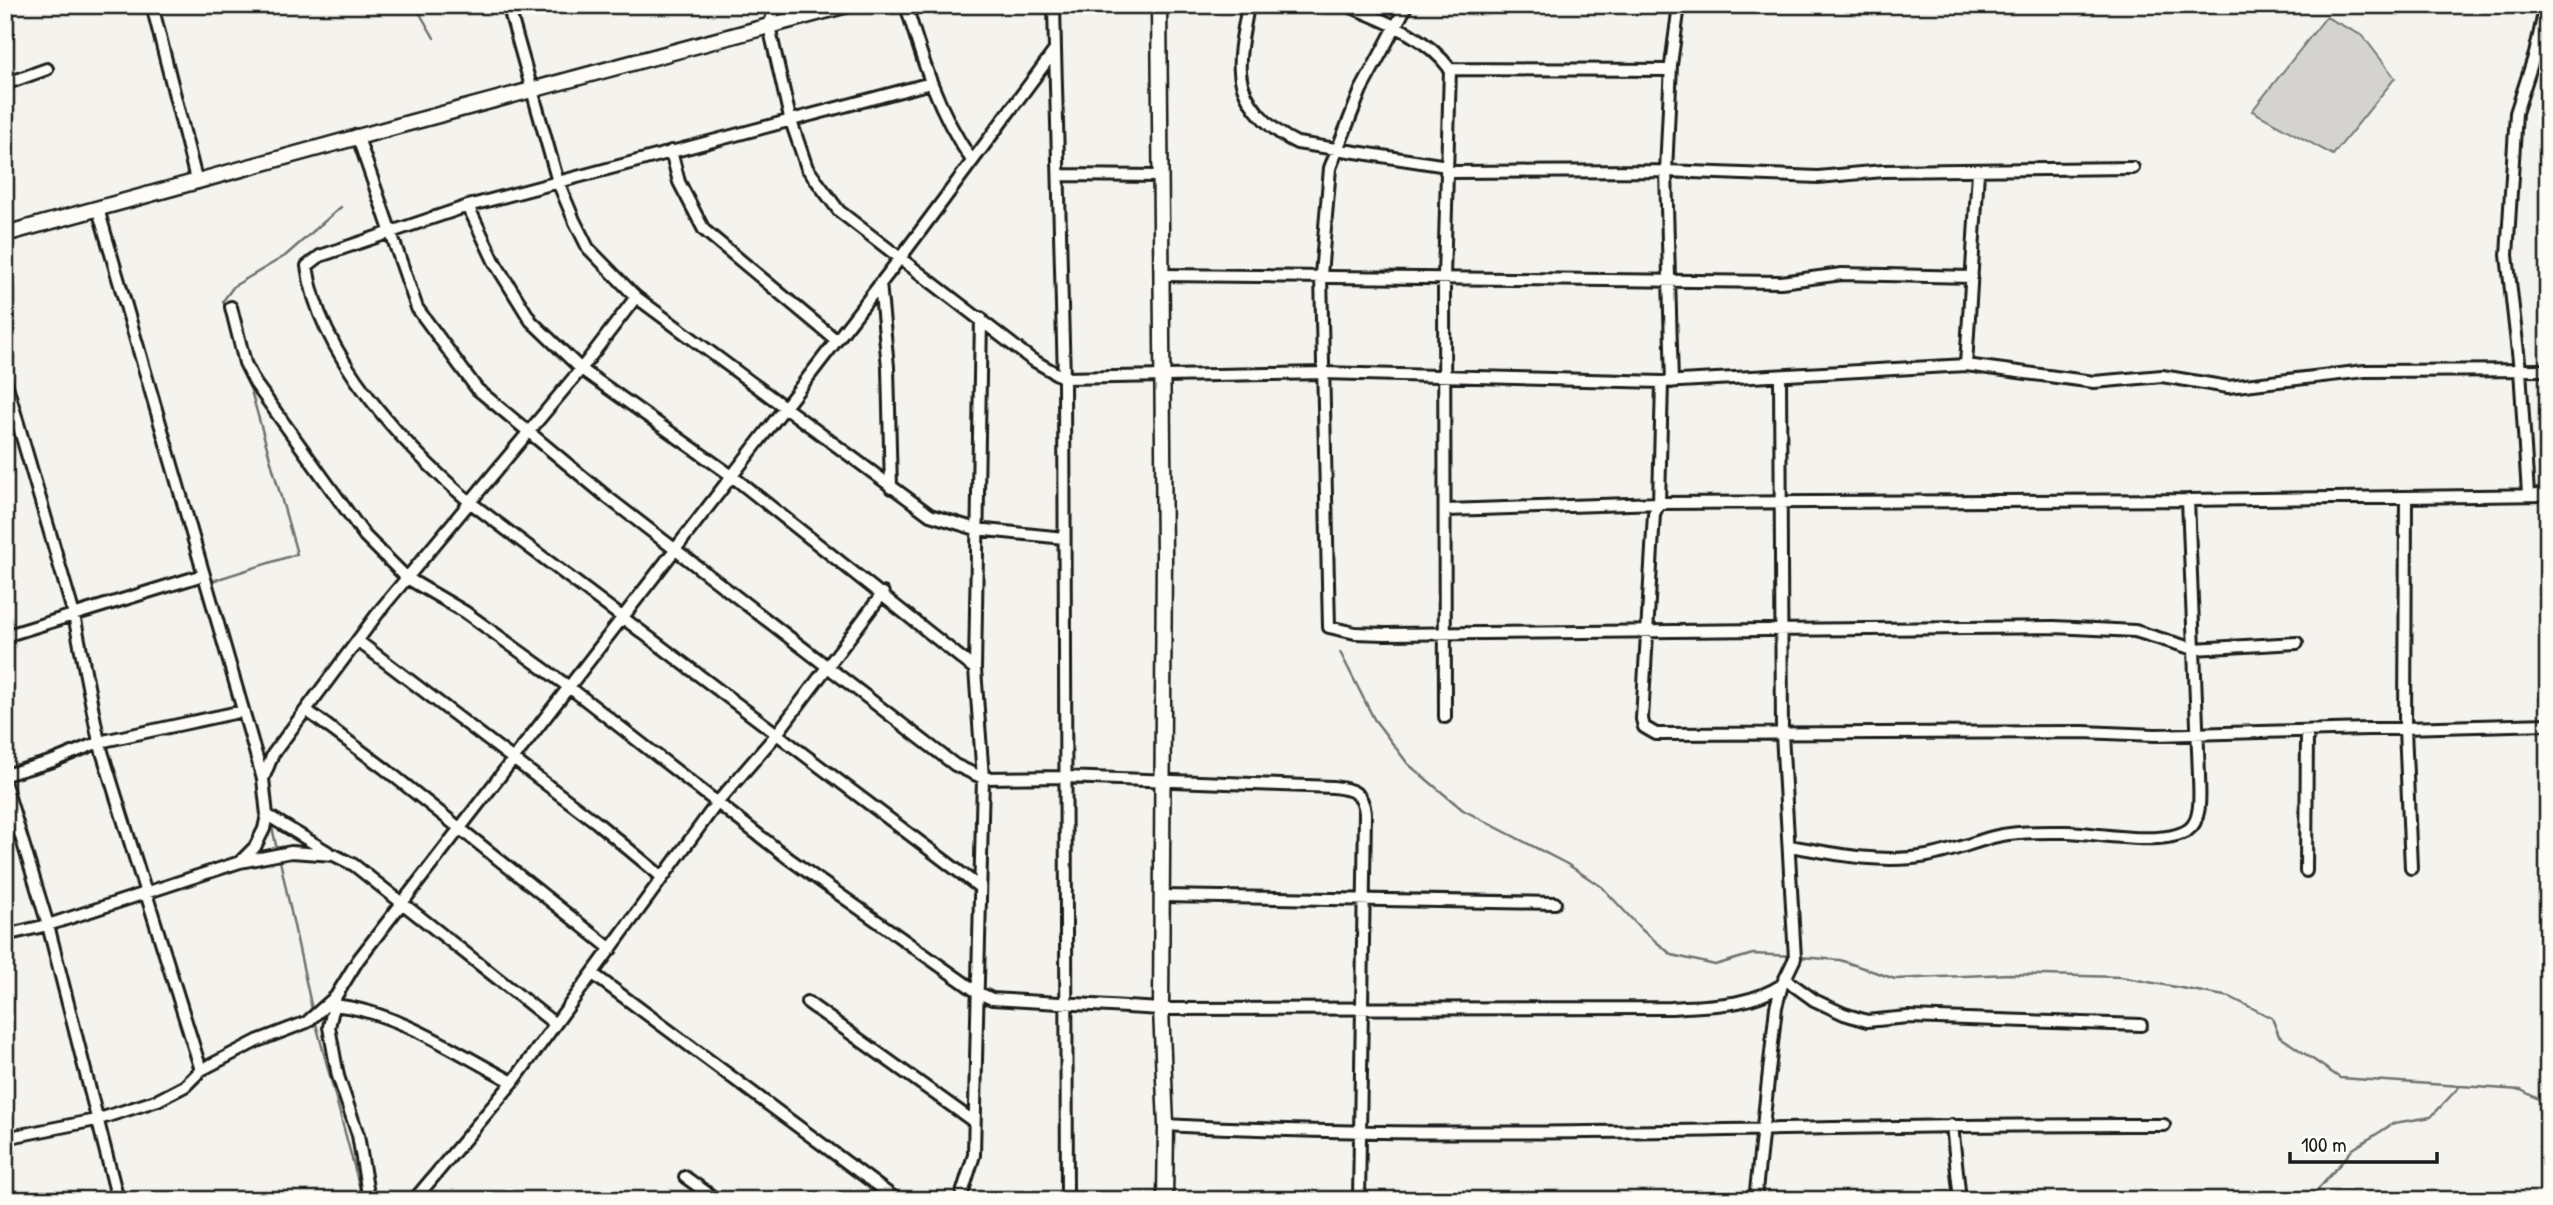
<svg xmlns="http://www.w3.org/2000/svg" width="2553" height="1205" font-family="'Patrick Hand',sans-serif">
<style>
.green{fill:#d4d3cf;stroke:#787876;stroke-width:2}
.lines{fill:none;stroke-linecap:round;stroke-linejoin:round}
.stream{stroke:#72716f;stroke-width:2.5}
.minor-casing{stroke:#1c1c1c;stroke-width:16}
.major-casing{stroke:#1c1c1c;stroke-width:19}
.minor{stroke:#fdfcf7;stroke-width:10}
.major{stroke:#fdfcf7;stroke-width:14}
</style>
<rect width="100%" height="100%" fill="#f4f3ee"/>
<filter id="ink" filterUnits="userSpaceOnUse"><feTurbulence type="fractalNoise" baseFrequency=".0143" numOctaves="2"/><feDisplacementMap in="SourceGraphic" scale="14" xChannelSelector="R" yChannelSelector="G"/><feConvolveMatrix kernelMatrix="1 2 1 2 8 2 1 2 1" color-interpolation-filters="sRGB"/></filter>
<g filter="url(#ink)">
<path class="green" d="M 2326,17 L 2363,36 L 2395,78 L 2333,155 L 2252,111 Z"/>
<g class="lines">
<path class="stream" d="M 415,5 L 434,38
M 229,320 L 223,301 L 234,286 L 285,256 L 341,207
M 219,608 L 212,581 L 297,554 L 248,380
M 1340,652 L 1374,719 L 1408,764 L 1463,810 L 1567,864 L 1602,887 L 1642,930 L 1672,955 L 1715,965 L 1753,954 L 1793,956
M 271,822 L 277,850
M 279,856 L 313,1014
M 1799,957 L 1840,960 L 1895,979 L 2009,974 L 2121,977 L 2230,997 L 2272,1018 L 2279,1036 L 2340,1078 L 2521,1090 L 2548,1104
M 315,1020 L 363,1200
M 2309,1200 L 2353,1149 L 2394,1123 L 2431,1117 L 2460,1086"/>
<g class="minor-casing">
<path id="minor" d="M 152,5 L 197,183
M 508,5 L 558,182 L 574,220 L 588,248 L 636,297 L 930,515 L 976,529 L 1064,538
M 776,5 L 769,26 L 790,118 L 807,168 L 839,211 L 1031,359 L 1064,378 L 1323,373 L 1662,382 L 1966,365 L 2094,382 L 2162,376 L 2228,387 L 2365,371 L 2548,370
M 906,5 C 922,59 938,112 971,159
M 1248,5 C 1245,26 1238,50 1240,72 C 1242,103 1271,131 1297,143 L 1447,166
M 1346,5 C 1384,21 1425,35 1450,69 L 1444,277 L 1445,717
M 1407,5 L 1361,90 L 1330,168 L 1321,275 L 1329,627 L 1355,633 L 1385,634 L 2054,627 L 2135,631 L 2194,649 L 2297,643
M 1055,50 L 1064,378 L 1067,1200
M 1450,69 L 1670,70
M 931,83 L 468,206 L 495,263 L 531,321 L 581,369 L 732,476 L 975,669
M 5,84 L 47,69
M 357,135 L 417,308 L 477,389 L 607,497 L 955,765 L 983,778 L 1065,777 L 1333,787 C 1352,789 1363,792 1365,813 L 1359,1200
M 671,151 L 679,182 L 704,230 L 836,340
M 1446,172 L 1666,171 L 1818,177 L 1883,171 L 2133,168
M 1059,175 L 1159,176
M 468,206 L 320,256 L 307,266 C 319,356 405,447 471,503 L 978,886
M 98,209 L 263,779
M 1160,275 L 1781,282 L 1842,274 L 1972,277
M 880,283 L 888,367 L 891,488
M 231,307 L 245,363 L 255,383 L 365,536 L 407,578 L 465,612 L 569,687 L 788,858 L 977,992 L 992,999 L 1161,1009 L 1671,1008 C 1709,1005 1748,1007 1782,985
M 1966,365 L 1978,172
M 5,379 L 74,615 L 99,742 L 201,1070
M 1662,382 L 1659,503 L 1654,514 L 1642,719 L 1644,727 L 1656,734 L 2083,732 L 2155,735 L 2548,724
M 1672,382 L 1666,171 L 1671,65 L 1679,5
M 2528,494 L 2520,370 L 2507,255 L 2516,113 L 2535,54 L 2544,13 L 2548,9
M 2406,497 L 2405,729 L 2411,868
M 1447,510 L 1659,503 L 2188,500 L 2548,495
M 5,636 L 203,575
M 358,641 L 596,822 L 662,877
M 306,710 L 384,768 L 611,949
M 5,775 L 53,761 L 99,742 L 243,711
M 5,784 L 48,925 L 118,1200
M 267,815 L 328,852
M 1790,846 C 1834,854 1882,864 1927,856 C 1950,852 1971,843 1993,837 C 2017,831 2043,832 2067,832 C 2098,833 2162,847 2188,830 C 2203,820 2199,791 2199,775 L 2188,500
M 240,862 L 255,847 L 264,829 L 267,815 L 263,779 L 273,754 L 381,609 L 581,369 L 636,297
M 2306,871 L 2307,731
M 1162,896 L 1555,903
M 5,935 L 48,925 L 240,862 L 291,852 L 334,855 L 354,865 L 555,1024
M 593,974 L 897,1200
M 1785,979 L 1814,1000 L 1844,1014 L 1867,1021 L 1908,1017 L 2141,1025
M 807,1002 L 973,1121
M 333,1005 C 397,1011 457,1053 513,1082
M 1166,1125 C 1499,1143 1831,1123 2164,1125
M 1952,1125 L 1960,1200
M 5,1138 L 96,1120 L 158,1100 L 185,1086 L 201,1070 L 257,1041 L 307,1022 L 334,998
M 685,1177 L 717,1200
M 369,1200 L 358,1135 L 338,1076 L 329,1027 L 336,996 L 358,960 L 901,257 L 1055,50 L 1054,5
M 414,1200 L 513,1082 L 717,803 L 776,735 L 883,593
M 960,1200 L 974,1155 L 976,1060 L 983,778 L 975,669 L 981,318
M 1755,1200 L 1776,1007 L 1782,985 L 1795,958 L 1782,734 L 1780,376"/>
</g>
<g class="major-casing">
<path id="major" d="M 1159,5 L 1164,555 L 1161,1009 L 1166,1125 L 1165,1200
M 5,234 C 286,157 565,79 847,5"/>
</g>
<use href="#minor" class="minor"/>
<use href="#major" class="major"/>
</g>
</g>
<rect width="2553" height="1205" fill="none" stroke="#fdfcf7" stroke-width="28"/>
<rect x="14" y="14" width="2525" height="1177" fill="none" stroke="#1c1c1c" stroke-width="2.5" filter="url(#ink)"/>
<path d="M2290 1152v10h147v-10" fill="none" stroke="#1c1c1c" stroke-width="3.5"/>
<text x="2301" y="1152" font-size="21" fill="#1c1c1c" stroke="#fdfcf7" stroke-width="5" paint-order="stroke">100 m</text>
</svg>
